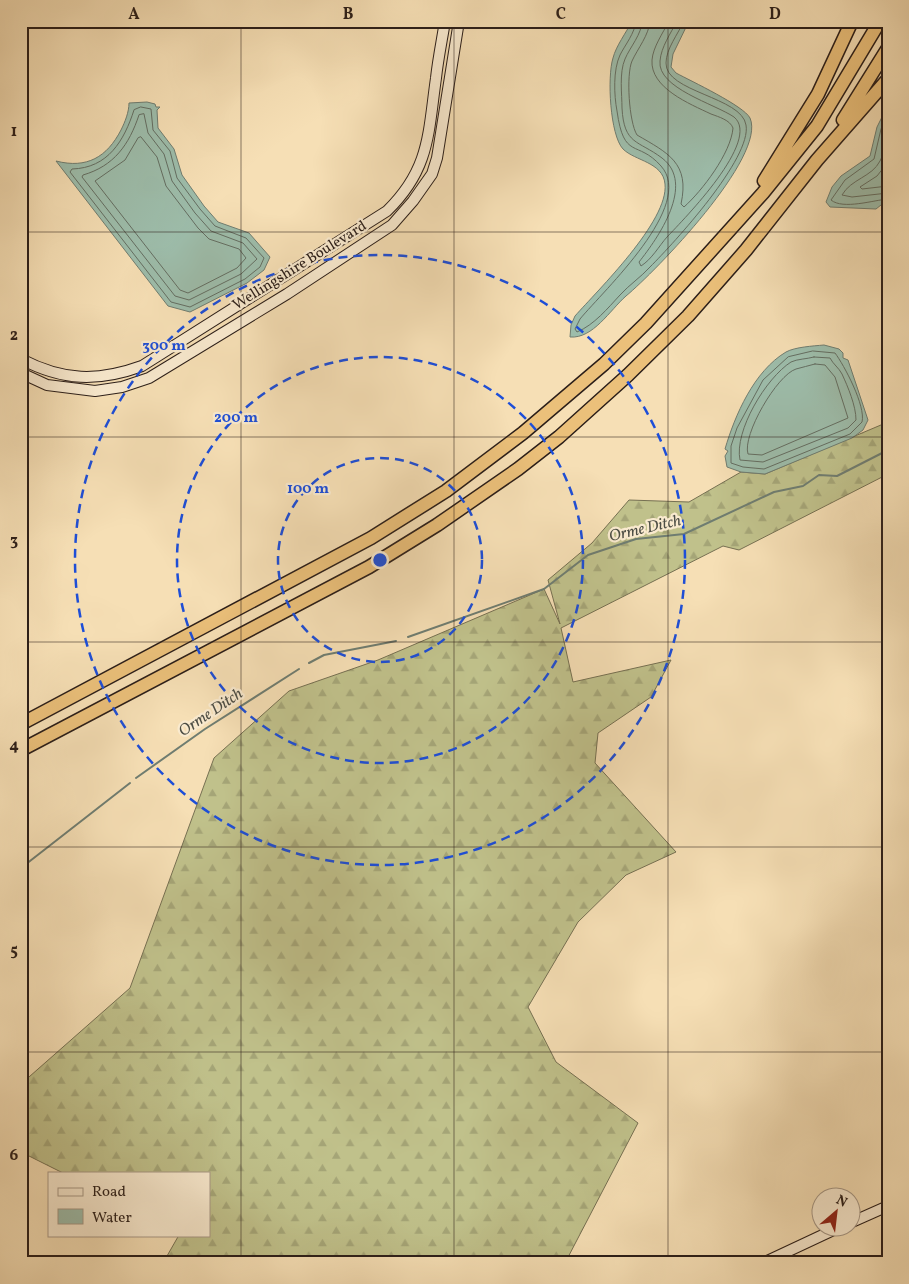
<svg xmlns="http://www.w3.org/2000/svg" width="909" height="1284" font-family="Vollkorn,serif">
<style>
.forest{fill:url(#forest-firs);stroke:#767052}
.water{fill:#9dbdab;stroke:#6f7d71}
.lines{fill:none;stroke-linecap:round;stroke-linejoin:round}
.shore{stroke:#646e62;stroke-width:1}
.stream{stroke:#6f7d71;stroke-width:2}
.secondary-casing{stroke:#2b1e19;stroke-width:12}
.highway-casing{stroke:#2b1e19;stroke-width:15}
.secondary{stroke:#f9eacf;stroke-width:10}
.highway{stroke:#ebc07a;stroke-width:12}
.grid{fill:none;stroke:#2b1e19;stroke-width:1;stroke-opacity:0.55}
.ring{fill:none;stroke:#1d4ed8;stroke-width:2.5;stroke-dasharray:9 6}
.labels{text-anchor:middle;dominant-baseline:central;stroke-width:4.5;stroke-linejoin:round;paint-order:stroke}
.street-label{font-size:15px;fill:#2b1e19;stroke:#f9eacf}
.water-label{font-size:16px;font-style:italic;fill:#4d4e45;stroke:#f9eacf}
.centre{fill:#1d4ed8;stroke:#f9eacf;stroke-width:2.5}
.ring-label{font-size:15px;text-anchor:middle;font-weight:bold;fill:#1d4ed8;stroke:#f9eacf;stroke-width:4.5;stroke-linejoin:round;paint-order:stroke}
.neatline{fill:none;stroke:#2b1e19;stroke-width:2}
.grid-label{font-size:16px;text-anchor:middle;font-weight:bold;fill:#2b1e19}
</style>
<defs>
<pattern id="forest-firs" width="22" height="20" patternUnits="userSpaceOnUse" patternTransform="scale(1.25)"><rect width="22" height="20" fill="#c0c18b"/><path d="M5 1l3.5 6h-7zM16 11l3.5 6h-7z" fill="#a5a577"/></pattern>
</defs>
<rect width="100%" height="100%" fill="#f6dfb5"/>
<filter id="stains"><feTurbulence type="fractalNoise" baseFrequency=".004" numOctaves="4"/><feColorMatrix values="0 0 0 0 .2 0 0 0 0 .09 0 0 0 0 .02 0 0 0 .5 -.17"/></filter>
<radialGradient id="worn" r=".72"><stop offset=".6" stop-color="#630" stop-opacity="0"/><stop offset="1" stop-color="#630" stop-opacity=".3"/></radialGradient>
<path class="forest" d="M 888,422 L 888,474 L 739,550 L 723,546 L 561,628 L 573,682 L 671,660 L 651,697 L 598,733 L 595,763 L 676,852 L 626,875 L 578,922 L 528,1007 L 556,1062 L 638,1123 L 565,1263 L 163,1263 L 179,1235 L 209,1235 L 209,1173 L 63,1173 L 21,1152 L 21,1084 L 130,988 L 214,758 L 289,691 L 378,660 L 544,589 L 560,624 L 548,580 L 592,543 L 629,500 L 689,502 L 741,472 L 765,474 Z"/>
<path class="water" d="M 632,21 L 689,21 L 673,54 L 671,67 L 676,73 C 691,81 744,106 750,118 C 767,157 655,272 626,296 C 610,310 593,339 570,337 L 571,325 L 575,316 C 597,291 669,221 665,184 C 663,162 635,161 623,149 C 610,135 607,77 613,58 C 616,46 626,33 632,21 Z
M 147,102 L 155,104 L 156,107 L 160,107 L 157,110 L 158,128 L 174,149 L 182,175 L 204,206 L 218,222 L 249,233 L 270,257 L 264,270 L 247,283 L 190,312 L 168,306 L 56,161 C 87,169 107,157 121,130 C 125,122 129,112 129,103 Z
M 888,105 L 888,204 L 881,205 L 876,209 L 830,207 L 826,202 L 832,187 L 841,176 L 870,156 L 877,127 Z
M 824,345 L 839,349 L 843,353 L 843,358 L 848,360 L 868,420 L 863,430 L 852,438 L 765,474 L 741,472 L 727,467 L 725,456 L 728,451 L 725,449 C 735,415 754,371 786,352 C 795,347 813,346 824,345 Z"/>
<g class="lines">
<path class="shore" d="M 636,21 C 635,33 625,45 620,55 C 613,70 614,95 617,111 C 624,161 637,139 661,166 C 696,205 604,290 580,319 L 575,329 L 577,332 C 594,325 608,308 620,295 C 629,285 641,277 650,267 C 674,243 752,158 746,125 C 742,97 665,92 666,63 C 666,49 678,34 684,21
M 642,21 C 642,34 630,47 625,59 C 619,73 622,94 622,108 C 624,145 638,140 662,158 C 696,184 658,238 639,262 L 641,266 C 652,259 659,246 667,237 C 684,219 762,140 734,117 C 715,104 657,88 660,61 C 661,47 671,33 677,21
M 650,21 C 649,35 638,48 632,61 C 626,75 629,122 637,135 C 668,153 690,163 681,204 L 684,207 C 702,191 731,153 733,128 C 730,120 719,117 711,114 C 690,104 650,88 652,60 C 653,47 663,33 669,21
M 141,107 L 151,109 L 153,130 L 170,151 L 177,178 L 200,209 L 215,226 L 246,238 L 264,258 L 260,267 L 245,279 L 190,307 L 171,302 L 70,172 L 72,169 C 108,168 124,141 134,110 Z
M 144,114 L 148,133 L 164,154 L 172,181 L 195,213 L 211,231 L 243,243 L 257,259 L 241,274 L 189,300 L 175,296 L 82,177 L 83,175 C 114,166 129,145 139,115 Z
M 888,115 L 881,129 L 874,159 L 845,180 L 831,200 C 843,210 874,200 888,199
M 888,130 C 885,140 885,152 880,161 C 872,177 851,179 842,195 L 852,197 L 888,193
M 141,137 L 157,157 L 166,186 L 198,228 L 209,239 L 239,249 L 246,258 L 237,268 L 188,293 L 180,290 L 95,181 L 125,160 L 138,138 Z
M 888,162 L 877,176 L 860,187 L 862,189 L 888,186
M 813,351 L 835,353 C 844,365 866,406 862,422 L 850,434 L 764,469 L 743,467 L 731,463 L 731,446 L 737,428 L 763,380 L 788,357 Z
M 814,357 L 830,358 C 833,364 839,368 842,374 C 848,387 856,406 856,420 L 848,428 L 763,462 L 740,460 C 734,431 766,378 791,362 C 797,359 807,359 814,357 Z
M 815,364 L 825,365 L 835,377 L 848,418 L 762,455 L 748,454 C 742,435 777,375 796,369 C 802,367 809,366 815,364 Z"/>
<path class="stream" d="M 408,637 L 544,589 L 588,555 L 636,539 L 684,534 L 774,492 L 803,486 L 819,475 L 837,476 L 888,450
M 309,663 L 324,655 L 396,641
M 136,778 L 205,729 L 299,669
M 21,868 L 130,783"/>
<g class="secondary-casing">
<path id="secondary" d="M 21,359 C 63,381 98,382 142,366 L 387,211 C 430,169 428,134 436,78 C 438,59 442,40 445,21
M 21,373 L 47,385 L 95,391 L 122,387 L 149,378 L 287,294 L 392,225 L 413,201 L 432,174 L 437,158 L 459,21
M 852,1222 L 888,1206
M 763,1263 L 842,1226"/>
</g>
<g class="highway-casing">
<path id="highway" d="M 843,120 L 888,48
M 764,181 L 818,94 L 852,21
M 21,724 L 371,538 L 446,491 L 523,433 L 604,364 L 646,323 L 763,193 L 817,126 L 880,21
M 21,750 L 369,567 L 437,525 L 518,469 L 559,437 L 628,375 L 688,316 L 746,250 L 817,160 L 888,79"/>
</g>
<use href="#secondary" class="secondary"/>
<use href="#highway" class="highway"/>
</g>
<path class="grid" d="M 241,21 L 241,1263M 454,21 L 454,1263M 668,21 L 668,1263M 21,232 L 888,232M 21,437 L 888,437M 21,642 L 888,642M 21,847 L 888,847M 21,1052 L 888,1052"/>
<g class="ring">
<circle cx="380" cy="560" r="102"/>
<circle cx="380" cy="560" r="203"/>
<circle cx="380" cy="560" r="305"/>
</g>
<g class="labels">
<g class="street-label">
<text transform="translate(300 266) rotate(-32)">Wellingshire Boulevard</text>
</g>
<g class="water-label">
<text transform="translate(645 529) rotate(-13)">Orme Ditch</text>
<text transform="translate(211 713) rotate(-34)">Orme Ditch</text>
</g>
</g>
<circle cx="380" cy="560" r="8" class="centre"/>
<g class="ring-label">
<text x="164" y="350">300 m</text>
<text x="236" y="422">200 m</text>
<text x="308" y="493">100 m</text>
</g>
<rect width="909" height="1284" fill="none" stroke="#f6dfb5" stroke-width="55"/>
<rect x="48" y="1172" width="162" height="65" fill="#f9eacf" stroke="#a79886"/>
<rect x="58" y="1188" width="25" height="8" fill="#f9eacf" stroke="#a79886"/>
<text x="92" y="1196" font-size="15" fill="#2b1e19">Road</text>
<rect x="58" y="1209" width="25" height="15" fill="#9dbdab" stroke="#a79886"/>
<text x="92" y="1222" font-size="15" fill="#2b1e19">Water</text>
<g transform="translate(836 1212) rotate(28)"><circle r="24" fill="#f9eacf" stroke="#a79886"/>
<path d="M0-4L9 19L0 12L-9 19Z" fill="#8f2418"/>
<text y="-8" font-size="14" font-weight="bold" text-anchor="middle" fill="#2b1e19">N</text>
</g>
<rect x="28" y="28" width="854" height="1228" class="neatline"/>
<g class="grid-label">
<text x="134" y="19">A</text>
<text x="348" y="19">B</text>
<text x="561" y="19">C</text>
<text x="775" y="19">D</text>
<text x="14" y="136">1</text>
<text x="14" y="340">2</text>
<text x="14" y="545">3</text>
<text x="14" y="750">4</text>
<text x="14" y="955">5</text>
<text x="14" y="1160">6</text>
</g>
<rect width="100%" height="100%" filter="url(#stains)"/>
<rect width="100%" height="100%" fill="url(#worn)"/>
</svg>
